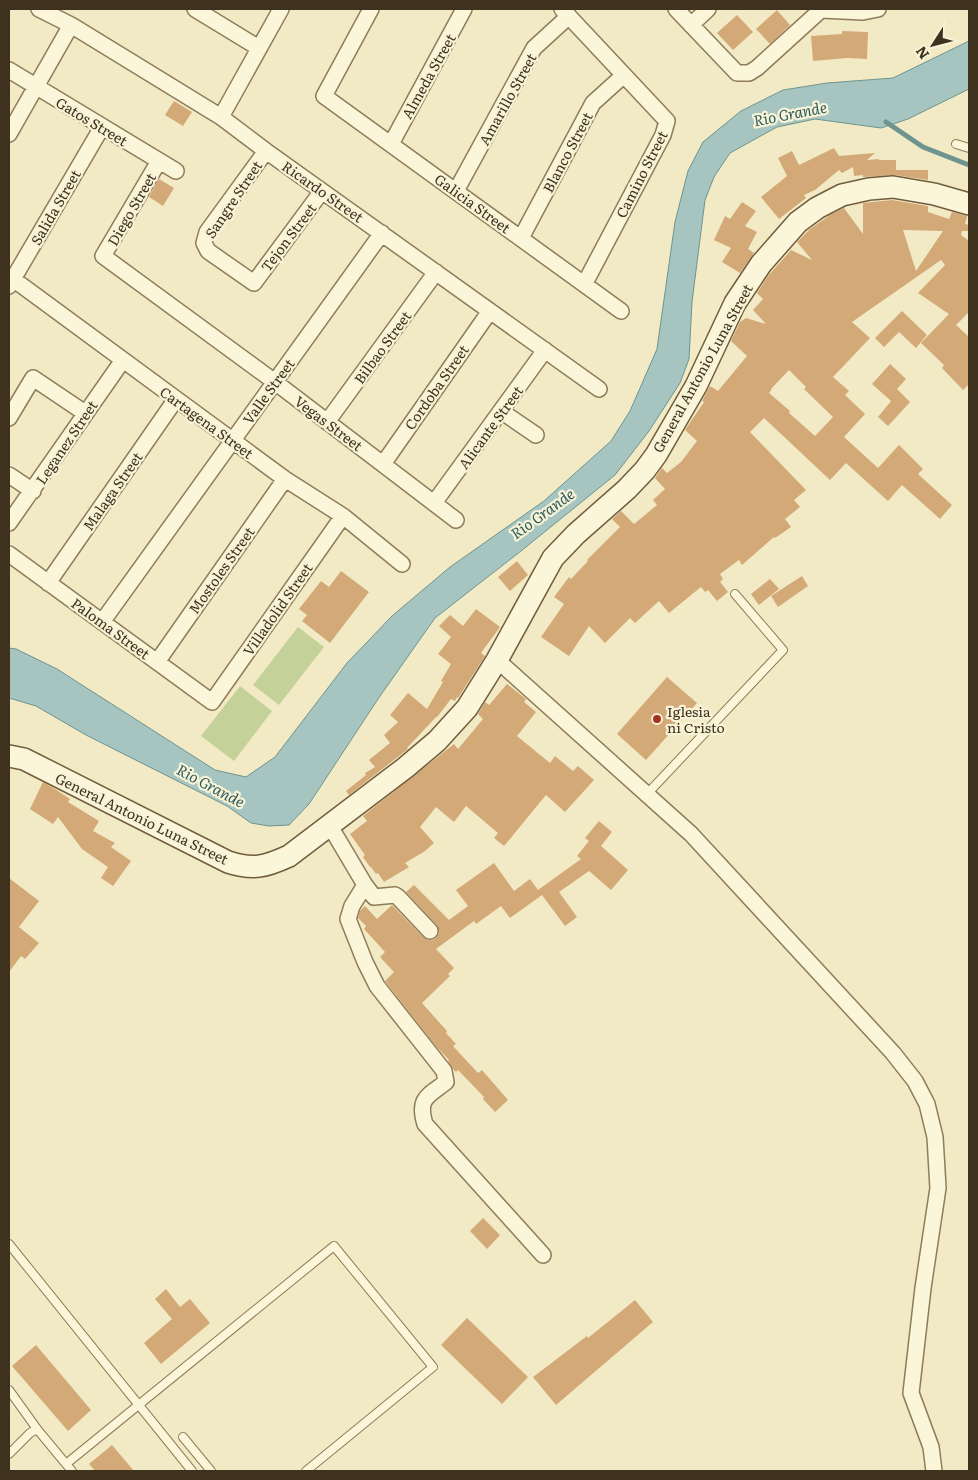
<svg xmlns="http://www.w3.org/2000/svg" width="978" height="1480" font-family="Literata,serif">
<style>
.green{fill:#c4d198}
.water{fill:#a7c5c0;stroke:#6d948f}
.lines{fill:none;stroke-linecap:round;stroke-linejoin:round}
.stream{stroke:#6d948f;stroke-width:5}
.building{fill:#d3a978;fill-rule:evenodd}
.service-casing{stroke:#8f7c59;stroke-width:10}
.minor-casing{stroke:#8f7c59;stroke-width:18}
.secondary-casing{stroke:#715d3c;stroke-width:24}
.service{stroke:#fbf5da;stroke-width:8}
.minor{stroke:#fbf5da;stroke-width:15}
.secondary{stroke:#fbf5da;stroke-width:21}
.poi-dot{fill:#a33224;stroke:#f8f3d6;stroke-width:2}
.labels{text-anchor:middle;dominant-baseline:central;stroke-width:4.5;stroke-linejoin:round;paint-order:stroke}
.street-label{font-size:14px;fill:#3e311e;stroke:#f8f3d6}
.poi-label{font-size:14px;fill:#3e311e;stroke:#f8f3d6;text-anchor:start}
.water-label{font-size:15px;font-style:italic;fill:#2d5c5f;stroke:#f8f3d6}
</style>
<rect width="100%" height="100%" fill="#f2eac5"/>
<path class="green" d="M 298,627 L 324,647 L 279,705 L 253,685 Z
M 240,686 L 272,711 L 234,761 L 201,736 Z"/>
<path class="water" d="M 969,41 L 969,89 L 908,119 L 881,128 L 815,119 L 777,127 L 730,153 L 714,177 L 705,200 L 692,302 L 689,359 L 680,383 L 649,431 L 615,475 L 521,551 L 435,618 L 378,699 L 309,804 L 289,825 L 269,826 L 251,823 L 227,806 L 86,735 L 36,706 L 9,698 L 9,648 L 16,649 L 57,669 L 215,770 L 246,777 L 275,757 L 347,663 L 392,616 L 450,567 L 544,501 L 611,441 L 630,411 L 657,349 L 675,222 L 688,171 L 703,142 L 741,111 L 783,90 L 827,83 L 893,78 Z"/>
<g class="lines">
<path class="stream" d="M 886,122 L 923,147 L 969,165"/>
</g>
<path class="building" d="M 777,10 L 790,25 L 770,44 L 756,29 Z
M 737,15 L 753,32 L 733,50 L 717,33 Z
M 842,31 L 868,32 L 867,59 L 847,58 L 813,61 L 811,36 L 842,34 Z
M 174,101 L 192,112 L 183,126 L 165,115 Z
M 834,148 L 839,156 L 875,153 L 867,160 L 879,159 L 879,160 L 896,160 L 896,170 L 928,170 L 928,180 L 895,175 L 863,177 L 863,175 L 854,176 L 853,167 L 842,173 L 839,170 L 815,190 L 804,195 L 806,198 L 779,219 L 761,197 L 787,176 L 778,158 L 792,151 L 799,165 Z
M 159,179 L 174,188 L 163,206 L 149,197 Z
M 892,200 L 928,206 L 928,212 L 949,219 L 952,212 L 967,216 L 965,224 L 969,225 L 969,231 L 962,231 L 961,235 L 969,241 L 969,312 L 956,325 L 969,337 L 969,384 L 963,390 L 942,368 L 944,365 L 921,343 L 949,314 L 918,293 L 945,265 L 941,260 L 852,322 L 870,338 L 833,377 L 849,391 L 845,395 L 865,414 L 844,437 L 878,468 L 899,445 L 923,469 L 918,474 L 952,505 L 940,519 L 902,485 L 888,501 L 846,463 L 830,480 L 764,418 L 750,432 L 806,490 L 794,500 L 800,507 L 785,519 L 791,527 L 775,538 L 774,537 L 742,565 L 739,560 L 720,574 L 723,579 L 720,582 L 728,592 L 717,601 L 708,590 L 705,592 L 701,587 L 669,613 L 659,601 L 635,623 L 630,618 L 605,643 L 589,626 L 569,656 L 541,637 L 564,604 L 554,597 L 569,577 L 571,579 L 588,561 L 587,560 L 620,527 L 612,519 L 621,511 L 634,524 L 657,505 L 653,500 L 665,489 L 655,478 L 662,468 L 667,473 L 681,462 L 697,441 L 685,430 L 704,402 L 702,401 L 710,386 L 718,391 L 747,356 L 731,341 L 740,322 L 746,318 L 766,324 L 753,310 L 763,299 L 757,293 L 768,276 L 791,250 L 812,260 L 797,242 L 810,229 L 830,215 L 844,208 L 863,234 L 863,203 ZM 903,230 L 943,231 L 916,271 ZM 789,370 L 806,387 L 804,389 L 833,417 L 815,436 L 789,413 L 790,411 L 769,393 L 772,389 L 771,389 Z
M 742,202 L 756,211 L 745,226 L 757,232 L 748,249 L 754,253 L 740,273 L 722,262 L 731,248 L 714,240 L 725,216 L 730,219 Z
M 902,311 L 927,335 L 916,348 L 899,332 L 884,347 L 875,338 Z
M 890,364 L 906,379 L 897,389 L 910,402 L 888,426 L 878,417 L 891,401 L 872,384 Z
M 517,561 L 528,575 L 510,591 L 498,577 Z
M 341,571 L 369,592 L 330,643 L 302,621 L 307,615 L 299,609 L 321,581 L 329,587 Z
M 802,576 L 808,586 L 778,607 L 771,596 Z
M 770,579 L 779,589 L 759,605 L 751,594 Z
M 476,609 L 500,627 L 481,653 L 485,656 L 458,698 L 457,697 L 455,701 L 451,699 L 437,717 L 436,717 L 407,748 L 408,749 L 349,795 L 346,791 L 366,775 L 365,773 L 375,767 L 369,760 L 390,743 L 384,735 L 398,722 L 390,715 L 408,693 L 427,709 L 443,682 L 441,681 L 451,664 L 438,654 L 451,637 L 439,626 L 450,615 L 463,626 Z
M 667,677 L 697,703 L 646,760 L 617,734 Z
M 507,684 L 526,699 L 524,702 L 536,712 L 517,736 L 550,763 L 555,756 L 573,771 L 578,766 L 594,780 L 565,812 L 546,795 L 504,846 L 494,838 L 498,833 L 466,806 L 454,822 L 436,807 L 420,827 L 434,843 L 425,851 L 405,863 L 409,867 L 384,882 L 378,873 L 376,874 L 371,867 L 370,867 L 363,857 L 365,855 L 350,834 L 367,821 L 363,816 L 454,744 L 458,749 L 483,719 L 478,714 L 485,702 L 489,705 Z
M 43,782 L 55,789 L 70,799 L 68,802 L 99,821 L 93,831 L 115,843 L 111,847 L 131,861 L 113,886 L 101,878 L 108,867 L 82,849 L 58,817 L 53,824 L 30,809 Z
M 599,821 L 612,832 L 601,846 L 628,870 L 611,890 L 589,871 L 559,892 L 577,917 L 565,926 L 542,895 L 510,918 L 501,906 L 476,924 L 474,921 L 436,949 L 454,968 L 448,974 L 450,976 L 422,1003 L 447,1031 L 446,1033 L 456,1044 L 453,1046 L 478,1073 L 482,1070 L 508,1100 L 495,1112 L 483,1099 L 484,1097 L 458,1070 L 456,1072 L 453,1069 L 448,1061 L 449,1060 L 435,1045 L 385,981 L 394,972 L 380,957 L 385,952 L 364,929 L 366,926 L 358,918 L 360,911 L 365,906 L 377,919 L 392,905 L 423,937 L 428,940 L 433,940 L 437,937 L 439,933 L 437,925 L 406,892 L 414,885 L 449,920 L 468,906 L 456,890 L 494,863 L 514,891 L 530,879 L 538,890 L 581,859 L 577,856 L 589,841 L 585,838 Z
M 9,878 L 39,901 L 19,927 L 39,943 L 25,959 L 21,956 L 9,972 Z
M 483,1218 L 500,1235 L 487,1249 L 470,1231 Z
M 166,1289 L 180,1307 L 190,1299 L 210,1323 L 161,1364 L 144,1343 L 172,1319 L 155,1299 Z
M 635,1300 L 653,1322 L 556,1405 L 533,1377 L 587,1336 L 588,1338 Z
M 467,1318 L 528,1377 L 502,1404 L 441,1345 Z
M 36,1345 L 91,1410 L 68,1431 L 12,1366 Z
M 112,1445 L 134,1471 L 95,1471 L 89,1464 Z"/>
<g class="lines">
<g class="service-casing">
<path id="service" d="M 956,144 L 969,148
M 647,794 L 783,650 L 735,594
M 9,1244 L 192,1471
M 9,1390 L 37,1429
M 183,1437 L 211,1471
M 9,1454 L 30,1433 L 37,1429 L 66,1464
M 72,1471 L 66,1464 L 334,1246 L 433,1367 L 306,1471"/>
</g>
<g class="minor-casing">
<path id="minor" d="M 39,9 L 71,25 L 221,117 L 266,151 L 599,389
M 195,9 L 259,48
M 371,9 L 324,96 L 621,311
M 562,9 L 667,121 L 663,135 L 585,283
M 676,9 L 737,73 L 749,73 L 757,68 L 822,9
M 821,10 L 863,12 L 878,9
M 691,25 L 708,9
M 9,70 L 176,171
M 221,117 L 281,9
M 9,134 L 71,25
M 391,144 L 464,9
M 266,151 L 207,232 L 204,243 L 208,251 L 254,283 L 322,191
M 159,161 L 103,256 L 275,382 L 456,520
M 456,191 L 534,48 L 569,16
M 521,238 L 593,103 L 624,75
M 13,279 L 285,479 L 343,516 L 402,564
M 9,286 L 102,127
M 501,411 L 536,435
M 9,418 L 33,378 L 85,413
M 327,422 L 436,272
M 383,464 L 490,311
M 9,475 L 33,491
M 434,503 L 545,350
M 9,523 L 123,360
M 9,554 L 212,702 L 343,516
M 48,583 L 176,399
M 102,622 L 382,233
M 497,660 L 691,834 L 893,1053 L 915,1081 L 927,1104 L 935,1137 L 938,1188 L 923,1288 L 911,1393 L 931,1447 L 934,1471
M 157,662 L 285,479
M 330,826 L 365,885 L 352,906 L 348,919 L 365,962 L 377,986 L 444,1071 L 446,1082 C 428,1096 417,1098 425,1124 L 543,1255
M 365,885 L 374,897 L 395,895 L 398,897 L 430,931"/>
</g>
<g class="secondary-casing">
<path id="secondary" d="M 9,756 L 24,759 L 228,862 C 253,870 265,867 289,856 L 405,768 L 437,741 L 467,708 L 497,660 L 553,558 L 576,534 L 627,489 L 645,470 L 656,455 L 696,386 L 735,303 L 761,264 L 798,222 L 817,208 L 842,195 L 869,189 L 893,187 L 934,194 L 969,204"/>
</g>
<use href="#service" class="service"/>
<use href="#minor" class="minor"/>
<use href="#secondary" class="secondary"/>
</g>
<circle class="poi-dot" cx="657" cy="719" r="5"/>
<g class="labels">
<g class="street-label">
<text transform="translate(428 76) rotate(-61)">Almeda Street</text>
<text transform="translate(507 99) rotate(-61)">Amarillo Street</text>
<text transform="translate(92 121) rotate(31)">Gatos Street</text>
<text transform="translate(567 152) rotate(-62)">Blanco Street</text>
<text transform="translate(641 174) rotate(-63)">Camino Street</text>
<text transform="translate(323 191) rotate(35)">Ricardo Street</text>
<text transform="translate(233 199) rotate(-56)">Sangre Street</text>
<text transform="translate(473 203) rotate(36)">Galicia Street</text>
<text transform="translate(55 207) rotate(-60)">Salida Street</text>
<text transform="translate(131 209) rotate(-60)">Diego Street</text>
<text transform="translate(288 237) rotate(-53)">Tejon Street</text>
<text transform="translate(382 347) rotate(-54)">Bilbao Street</text>
<text transform="translate(702 368) rotate(-61)">General Antonio Luna Street</text>
<text transform="translate(436 387) rotate(-55)">Cordoba Street</text>
<text transform="translate(268 391) rotate(-54)">Valle Street</text>
<text transform="translate(207 422) rotate(36)">Cartagena Street</text>
<text transform="translate(329 423) rotate(37)">Vegas Street</text>
<text transform="translate(490 427) rotate(-54)">Alicante Street</text>
<text transform="translate(66 442) rotate(-56)">Leganez Street</text>
<text transform="translate(112 491) rotate(-55)">Malaga Street</text>
<text transform="translate(221 570) rotate(-55)">Mostoles Street</text>
<text transform="translate(277 609) rotate(-55)">Villadolid Street</text>
<text transform="translate(111 628) rotate(36)">Paloma Street</text>
<text transform="translate(142 818) rotate(26)">General Antonio Luna Street</text>
</g>
<g class="poi-label">
<text x="667" y="711">Iglesia<tspan x="667" dy="16">ni Cristo</tspan></text>
</g>
<g class="water-label">
<text transform="translate(790 113) rotate(-11)">Rio Grande</text>
<text transform="translate(542 513) rotate(-36)">Rio Grande</text>
<text transform="translate(211 785) rotate(28)">Rio Grande</text>
</g>
</g>
<rect width="978" height="1480" fill="none" stroke="#3e311e" stroke-width="20"/>
<g transform="translate(933 45) rotate(234)" stroke="#f8f3d6" stroke-width="4" paint-order="stroke">
<path d="M0-4L9 19L0 12L-9 19Z" fill="#3e311e"/>
<text y="-8" font-size="14" font-weight="bold" text-anchor="middle" fill="#3e311e">N</text>
</g>
</svg>
